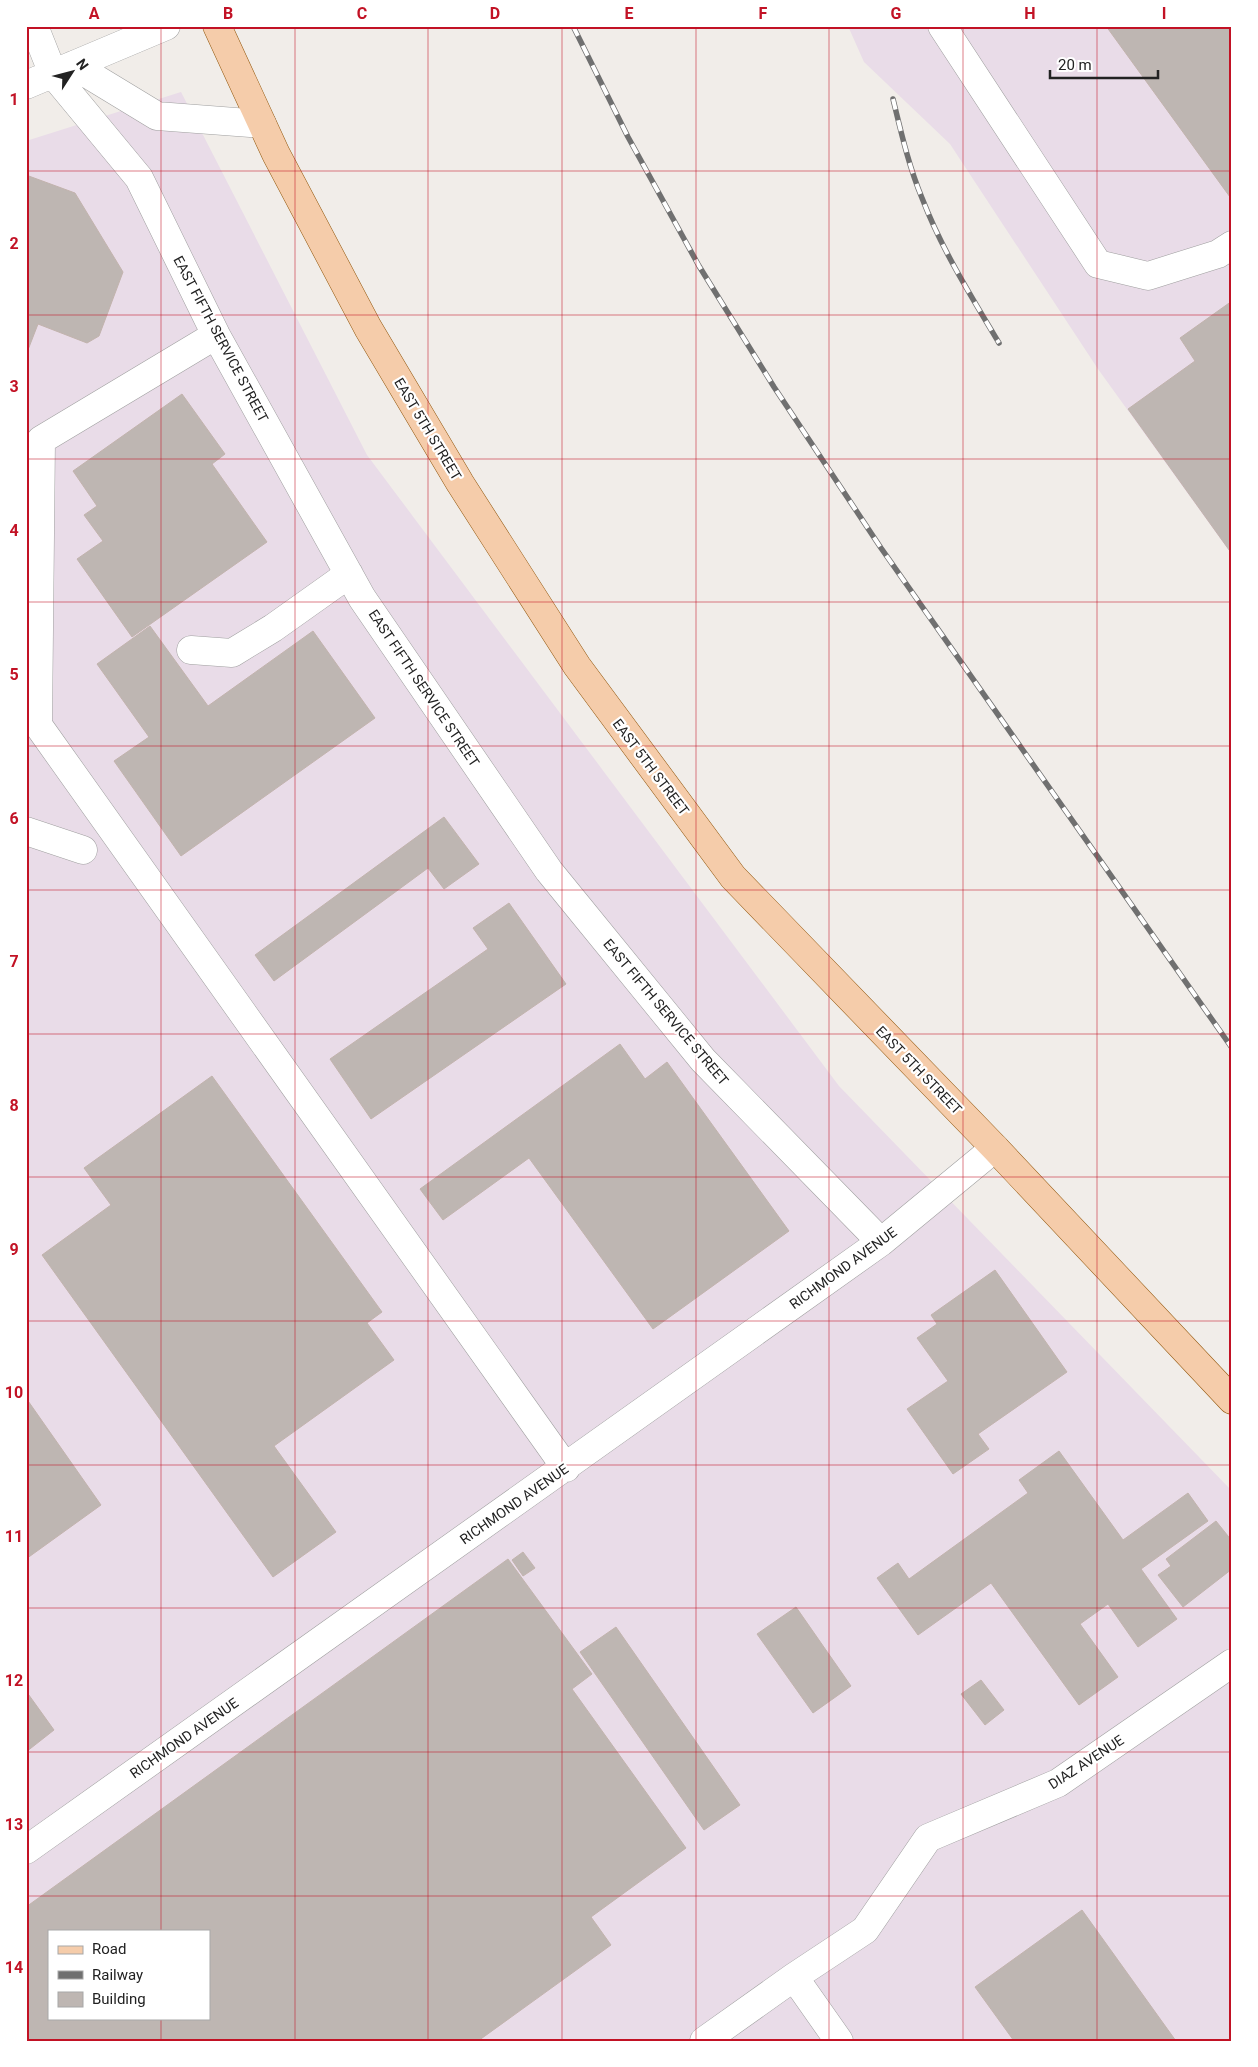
<svg xmlns="http://www.w3.org/2000/svg" width="1258" height="2067" font-family="Roboto,sans-serif">
<style>
.industrial{fill:#e9dce8;fill-rule:evenodd}
.building{fill:#beb6b2;stroke:#c2b3ad;fill-rule:evenodd}
.lines{fill:none;stroke-linecap:round;stroke-linejoin:round}
.minor-casing{stroke:#9f9f9f;stroke-width:29}
.major-casing{stroke:#92570d;stroke-width:29}
.minor{stroke:#fff;stroke-width:28}
.major{stroke:#f5ccaa;stroke-width:28}
.rail-casing{stroke:#707070;stroke-width:5.5}
.rail{stroke:#fff;stroke-width:4;stroke-dasharray:11;stroke-linecap:butt}
.grid{fill:none;stroke:#c21225;stroke-width:1;stroke-opacity:0.55}
.labels{text-anchor:middle;dominant-baseline:central;stroke-width:4.5;stroke-linejoin:round;paint-order:stroke}
.street-label{font-size:14px;fill:#222;stroke:#fff}
.neatline{fill:none;stroke:#c21225;stroke-width:2}
.grid-label{font-size:16px;text-anchor:middle;font-weight:bold;fill:#c21225}
</style>
<rect width="100%" height="100%" fill="#f1ede9"/>
<path class="industrial" d="M 848,26 L 1232,26 L 1232,555 L 1098,369 L 950,144 L 864,62 Z
M 181,92 L 367,455 L 839,1086 L 1232,1491 L 1232,2041 L 26,2041 L 26,141 ZM 49,1931 L 209,1931 L 209,2018 L 49,2018 Z"/>
<path class="building" d="M 1106,26 L 1232,26 L 1232,196 L 1230,197 Z
M 26,175 L 75,193 L 123,272 L 99,336 L 87,343 L 38,324 L 26,355 Z
M 1232,301 L 1232,554 L 1128,409 L 1195,361 L 1180,338 Z
M 182,394 L 225,454 L 212,464 L 267,542 L 132,637 L 77,559 L 103,541 L 84,515 L 97,506 L 73,471 Z
M 150,626 L 208,706 L 313,631 L 375,718 L 181,856 L 114,761 L 149,737 L 97,664 Z
M 444,817 L 479,864 L 444,889 L 428,868 L 274,981 L 255,955 Z
M 509,903 L 566,984 L 371,1119 L 330,1059 L 488,949 L 473,928 Z
M 620,1044 L 645,1079 L 667,1062 L 789,1231 L 653,1329 L 529,1158 L 443,1220 L 420,1189 Z
M 212,1076 L 382,1312 L 367,1323 L 394,1360 L 274,1446 L 336,1532 L 273,1577 L 42,1255 L 111,1205 L 84,1168 Z
M 995,1270 L 1067,1372 L 978,1434 L 989,1449 L 953,1474 L 907,1409 L 948,1381 L 917,1338 L 937,1324 L 931,1315 Z
M 26,1398 L 101,1505 L 26,1559 Z
M 1059,1451 L 1123,1540 L 1188,1493 L 1208,1521 L 1141,1569 L 1177,1619 L 1138,1647 L 1108,1604 L 1080,1624 L 1118,1677 L 1079,1705 L 991,1583 L 918,1635 L 877,1578 L 898,1563 L 909,1579 L 1028,1493 L 1019,1480 Z
M 1216,1521 L 1232,1541 L 1232,1569 L 1183,1607 L 1158,1575 L 1171,1566 L 1166,1559 Z
M 523,1552 L 535,1568 L 523,1576 L 512,1560 Z
M 508,1559 L 592,1674 L 572,1689 L 686,1848 L 591,1917 L 611,1945 L 478,2041 L 26,2041 L 26,1907 ZM 49,1931 L 209,1931 L 209,2018 L 49,2018 Z
M 796,1607 L 851,1686 L 813,1713 L 757,1634 Z
M 616,1627 L 740,1805 L 704,1830 L 580,1652 Z
M 981,1680 L 1004,1710 L 985,1725 L 961,1694 Z
M 26,1691 L 54,1730 L 26,1752 Z
M 1082,1910 L 1176,2041 L 1014,2041 L 975,1987 Z"/>
<g class="lines">
<g class="minor-casing">
<path id="minor" d="M 34,26 L 53,74 L 139,178 L 216,335 L 362,598 L 549,871 L 703,1060 L 881,1242
M 942,26 L 1098,264 L 1148,276 L 1218,254 L 1232,245
M 73,65 L 157,116 L 262,124
M 26,85 L 166,26
M 216,335 L 41,440 L 38,725 L 566,1468
M 191,650 L 232,653 L 273,628 L 349,574
M 26,831 L 83,850
M 26,1850 L 881,1242 L 995,1148
M 704,2041 L 794,1977
M 839,2041 L 794,1977 L 865,1930 L 928,1838 L 1058,1783 L 1232,1663"/>
</g>
<g class="major-casing">
<path id="major" d="M 217,26 L 276,154 L 368,328 L 460,483 L 577,666 L 733,877 L 995,1148 L 1232,1400"/>
</g>
<use href="#minor" class="minor"/>
<use href="#major" class="major"/>
<g class="rail-casing">
<path id="rail" d="M 573,26 L 628,137 L 699,266 L 774,387 L 881,548 L 1232,1048
M 893,99 C 901,132 909,167 922,198 C 942,250 971,296 999,343"/>
</g>
<use href="#rail" class="rail"/>
</g>
<path class="grid" d="M 161,26 L 161,1931M 295,26 L 295,2041M 428,26 L 428,2041M 562,26 L 562,2041M 696,26 L 696,2041M 829,26 L 829,2041M 963,26 L 963,2041M 1097,26 L 1097,2041M 26,171 L 1232,171M 26,315 L 1232,315M 26,459 L 1232,459M 26,602 L 1232,602M 26,746 L 1232,746M 26,890 L 1232,890M 26,1034 L 1232,1034M 26,1177 L 1232,1177M 26,1321 L 1232,1321M 26,1465 L 1232,1465M 26,1608 L 1232,1608M 26,1752 L 1232,1752M 26,1896 L 1232,1896M 161,2018 L 161,2041"/>
<g class="labels">
<g class="street-label">
<text transform="translate(221 339) rotate(62)">EAST FIFTH SERVICE STREET</text>
<text transform="translate(428 429) rotate(59)">EAST 5TH STREET</text>
<text transform="translate(424 688) rotate(56)">EAST FIFTH SERVICE STREET</text>
<text transform="translate(651 767) rotate(53)">EAST 5TH STREET</text>
<text transform="translate(666 1012) rotate(50)">EAST FIFTH SERVICE STREET</text>
<text transform="translate(919 1070) rotate(46)">EAST 5TH STREET</text>
<text transform="translate(843 1268) rotate(-36)">RICHMOND AVENUE</text>
<text transform="translate(514 1504) rotate(-35)">RICHMOND AVENUE</text>
<text transform="translate(184 1738) rotate(-35)">RICHMOND AVENUE</text>
<text transform="translate(1086 1762) rotate(-33)">DIAZ AVENUE</text>
</g>
</g>
<rect width="1258" height="2067" fill="none" stroke="#ffffff" stroke-width="55"/>
<rect x="48" y="1930" width="162" height="90" fill="#ffffff" stroke="#a7a7a7"/>
<rect x="58" y="1946" width="25" height="8" fill="#f5ccaa" stroke="#a7a7a7"/>
<text x="92" y="1954" font-size="15" fill="#222222">Road</text>
<rect x="58" y="1971" width="25" height="8" fill="#707070" stroke="#a7a7a7"/>
<text x="92" y="1980" font-size="15" fill="#222222">Railway</text>
<rect x="58" y="1992" width="25" height="15" fill="#beb6b2" stroke="#a7a7a7"/>
<text x="92" y="2004" font-size="15" fill="#222222">Building</text>
<g transform="translate(72 72) rotate(54)" stroke="#ffffff" stroke-width="4" paint-order="stroke">
<path d="M0-4L9 19L0 12L-9 19Z" fill="#222222"/>
<text y="-8" font-size="14" font-weight="bold" text-anchor="middle" fill="#222222">N</text>
</g>
<path d="M1050 70v8h108v-8" fill="none" stroke="#222222" stroke-width="2.5"/>
<text x="1058" y="70" font-size="15" fill="#222222" stroke="#ffffff" stroke-width="4" paint-order="stroke">20 m</text>
<rect x="28" y="28" width="1202" height="2012" class="neatline"/>
<g class="grid-label">
<text x="94" y="19">A</text>
<text x="228" y="19">B</text>
<text x="362" y="19">C</text>
<text x="495" y="19">D</text>
<text x="629" y="19">E</text>
<text x="763" y="19">F</text>
<text x="896" y="19">G</text>
<text x="1030" y="19">H</text>
<text x="1164" y="19">I</text>
<text x="14" y="105">1</text>
<text x="14" y="249">2</text>
<text x="14" y="392">3</text>
<text x="14" y="536">4</text>
<text x="14" y="680">5</text>
<text x="14" y="824">6</text>
<text x="14" y="967">7</text>
<text x="14" y="1111">8</text>
<text x="14" y="1255">9</text>
<text x="14" y="1398">10</text>
<text x="14" y="1542">11</text>
<text x="14" y="1686">12</text>
<text x="14" y="1830">13</text>
<text x="14" y="1973">14</text>
</g>
</svg>
